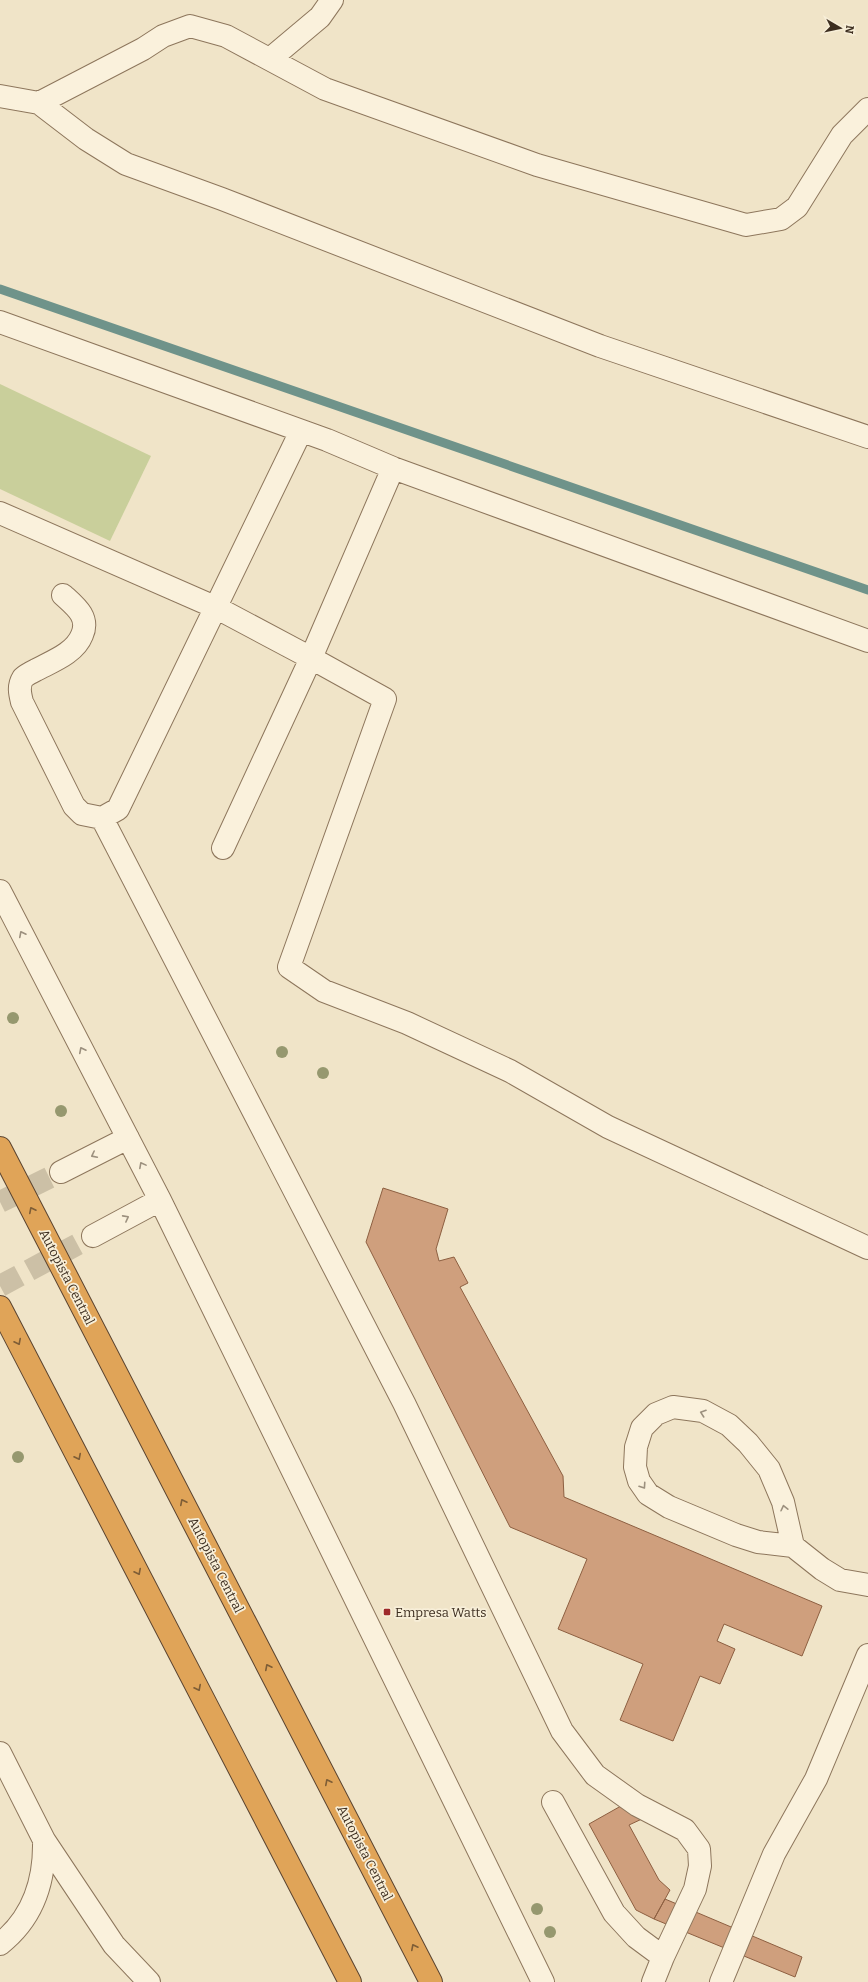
<svg xmlns="http://www.w3.org/2000/svg" width="868" height="1982" font-family="Bitter,serif">
<style>
.green{fill:#c9cf9b}
.lines{fill:none;stroke-linecap:round;stroke-linejoin:round}
.stream{stroke:#6f938a;stroke-width:9}
.building{fill:#cf9f7d;stroke:#8d5f41}
.minor-tunnel{stroke:#ccc0a6;stroke-width:22;stroke-dasharray:22 11;stroke-linecap:butt}
.minor-casing{stroke:#8d765c;stroke-width:24}
.highway-casing{stroke:#5b4430;stroke-width:24}
.minor{stroke:#faf1dc;stroke-width:22}
.highway{stroke:#e0a458;stroke-width:22}
.tree{fill:#96986f}
.oneway{stroke:#9c907e}
.oneway2{stroke:#7e5d36}
.poi-dot{fill:#9e2a2b;stroke:#f7eed8;stroke-width:1.5}
.labels{text-anchor:middle;dominant-baseline:central;stroke-width:3.5;stroke-linejoin:round;paint-order:stroke}
.street-label{font-size:13px;fill:#3d2e20;stroke:#f7eed8}
.poi-label{font-size:13px;fill:#3d2e20;stroke:#f7eed8;text-anchor:start}
</style>
<rect width="100%" height="100%" fill="#f0e4c8"/>
<path class="green" d="M 0,384 L 151,456 L 110,541 L 0,489 Z"/>
<g class="lines">
<path class="stream" d="M 0,289 L 868,590"/>
</g>
<path class="building" d="M 383,1188 L 448,1209 L 436,1249 L 439,1261 L 454,1257 L 468,1283 L 460,1287 L 563,1476 L 564,1497 L 822,1606 L 802,1656 L 724,1624 L 717,1641 L 735,1649 L 720,1684 L 700,1676 L 673,1741 L 620,1720 L 643,1664 L 558,1629 L 587,1559 L 510,1527 L 366,1242 Z
M 628,1802 L 644,1818 L 629,1825 L 659,1880 L 670,1890 L 654,1919 L 636,1910 L 589,1824 Z
M 665,1899 L 802,1957 L 795,1977 L 654,1919 Z"/>
<g class="lines">
<path class="minor-tunnel" d="M 0,1202 L 61,1172
M 0,1286 L 93,1236"/>
<g class="minor-casing">
<path id="minor" d="M 270,59 L 320,17 L 332,0
M 0,96 L 39,103 L 86,139 L 126,164 L 222,199 L 600,346 L 868,437
M 39,103 L 143,49 L 163,36 L 190,26 L 226,36 L 325,89 L 537,165 L 746,225 L 781,219 L 797,207 L 842,135 L 868,109
M 0,322 L 327,440 L 393,468
M 0,513 L 217,608 L 311,658 L 223,848
M 63,595 C 75,606 90,617 82,635 C 75,653 53,661 36,670 C 32,672 26,675 23,678 C 18,686 20,694 22,702 L 74,806 L 82,814 L 102,818 L 118,809 L 301,431
M 868,641 L 393,468 L 311,658 L 385,699 L 289,967 L 324,991 L 407,1023 L 510,1071 L 608,1127 L 868,1248
M 102,818 L 404,1403 L 562,1731 L 595,1775 L 637,1805 L 685,1830 L 699,1849 L 700,1866 L 695,1889 L 663,1957 L 653,1982
M 0,891 L 160,1200 L 543,1982
M 61,1172 L 128,1138
M 93,1236 L 160,1200
M 793,1546 L 783,1502 L 769,1469 L 748,1443 L 729,1425 L 703,1411 L 673,1407 L 656,1414 L 642,1428 L 636,1447 L 635,1467 L 639,1481 L 648,1494 L 669,1507 L 736,1535 L 758,1542 L 793,1546 L 822,1569 L 840,1580 L 868,1585
M 0,1753 L 44,1840 L 114,1945 L 149,1982
M 553,1802 L 614,1913 L 636,1937 L 663,1957
M 0,1944 C 33,1918 45,1881 44,1840
M 721,1982 L 774,1854 L 816,1779 L 868,1655"/>
</g>
<g class="highway-casing">
<path id="highway" d="M 0,1148 L 431,1982
M 0,1307 L 350,1982"/>
</g>
<use href="#minor" class="minor"/>
<use href="#highway" class="highway"/>
</g>
<g class="tree">
<circle cx="13" cy="1018" r="6"/>
<circle cx="282" cy="1052" r="6"/>
<circle cx="323" cy="1073" r="6"/>
<circle cx="61" cy="1111" r="6"/>
<circle cx="18" cy="1457" r="6"/>
<circle cx="537" cy="1909" r="6"/>
<circle cx="550" cy="1932" r="6"/>
</g>
<defs><path id="oneway-chevron" d="M-2-3.5L2.5 0L-2 3.5" fill="none" stroke-width="1.6" stroke-linecap="round" stroke-linejoin="round"/></defs>
<g class="oneway">
<use href="#oneway-chevron" transform="translate(22 934) rotate(-117)"/>
<use href="#oneway-chevron" transform="translate(82 1050) rotate(-117)"/>
<use href="#oneway-chevron" transform="translate(94 1155) rotate(153)"/>
<use href="#oneway-chevron" transform="translate(142 1165) rotate(-118)"/>
<use href="#oneway-chevron" transform="translate(126 1218) rotate(-28)"/>
<use href="#oneway-chevron" transform="translate(703 1413) rotate(-161)"/>
<use href="#oneway-chevron" transform="translate(643 1486) rotate(56)"/>
<use href="#oneway-chevron" transform="translate(784 1508) rotate(-103)"/>
</g>
<g class="oneway2">
<use href="#oneway-chevron" transform="translate(32 1210) rotate(-117)"/>
<use href="#oneway-chevron" transform="translate(18 1342) rotate(63)"/>
<use href="#oneway-chevron" transform="translate(78 1457) rotate(63)"/>
<use href="#oneway-chevron" transform="translate(183 1502) rotate(-117)"/>
<use href="#oneway-chevron" transform="translate(138 1572) rotate(63)"/>
<use href="#oneway-chevron" transform="translate(268 1667) rotate(-117)"/>
<use href="#oneway-chevron" transform="translate(198 1688) rotate(63)"/>
<use href="#oneway-chevron" transform="translate(328 1782) rotate(-117)"/>
<use href="#oneway-chevron" transform="translate(414 1947) rotate(-117)"/>
</g>
<rect class="poi-dot" x="383" y="1608" width="8" height="8" rx="2"/>
<g class="labels">
<g class="street-label">
<text transform="translate(67 1277) rotate(63)">Autopista Central</text>
<text transform="translate(216 1565) rotate(63)">Autopista Central</text>
<text transform="translate(365 1853) rotate(63)">Autopista Central</text>
</g>
<g class="poi-label">
<text x="395" y="1612">Empresa Watts</text>
</g>
</g>
<g transform="translate(840 28) rotate(99)" stroke="#f7eed8" stroke-width="3" paint-order="stroke">
<path d="M0-3L7 15L0 10L-7 15Z" fill="#3d2e20"/>
<text y="-6" font-size="11" font-weight="bold" text-anchor="middle" fill="#3d2e20">N</text>
</g>
</svg>
